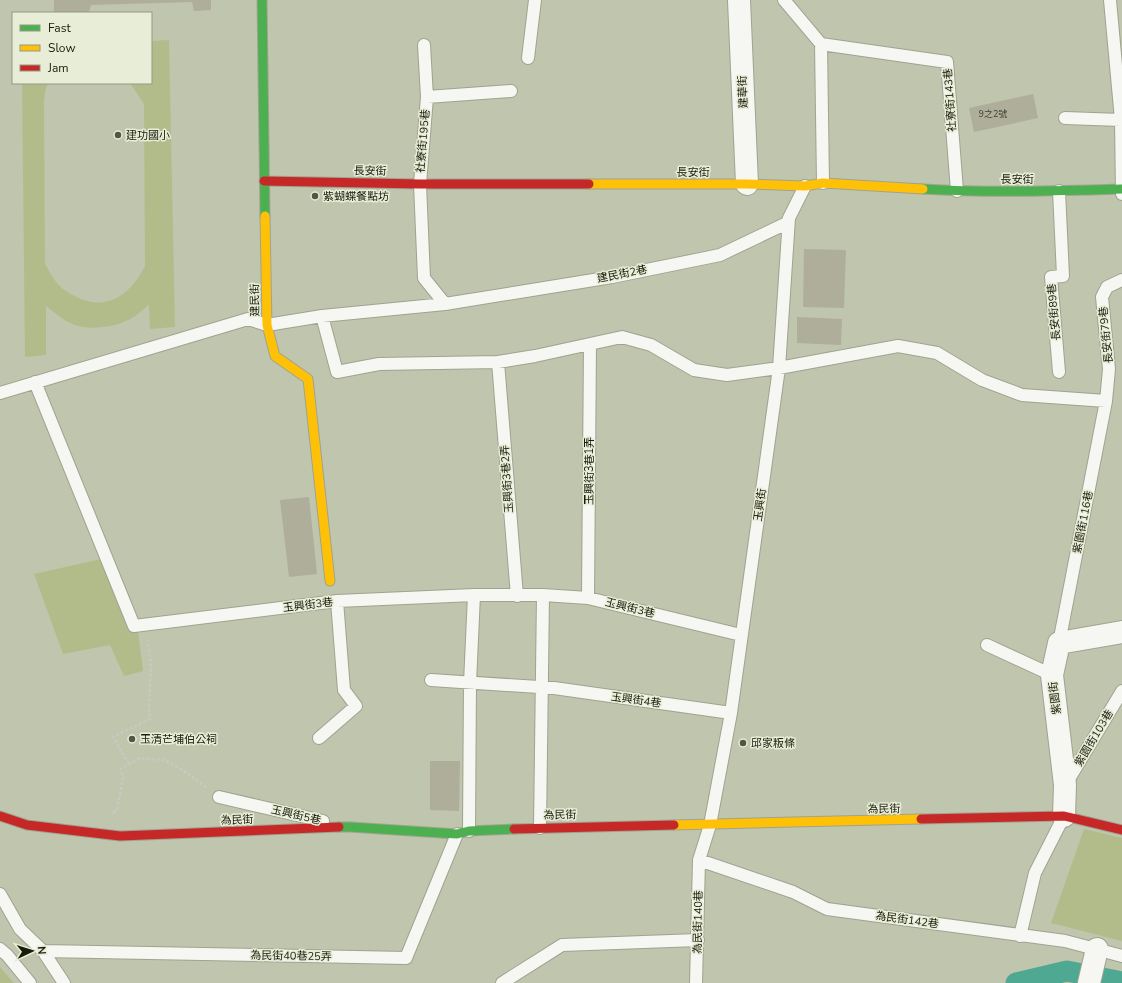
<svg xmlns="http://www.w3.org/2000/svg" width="1122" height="983" font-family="'Nunito Sans','Noto Sans TC',sans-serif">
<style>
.green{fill:#b2bc8a}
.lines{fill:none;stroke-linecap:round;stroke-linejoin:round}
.canal{stroke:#4fa992;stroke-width:21}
.building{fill:#aeae9b}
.lane-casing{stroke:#9fa390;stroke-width:14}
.street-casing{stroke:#9fa390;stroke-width:24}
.fast-casing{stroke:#9fa390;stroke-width:11}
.slow-casing{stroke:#9fa390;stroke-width:11}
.jam-casing{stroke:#9fa390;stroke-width:11}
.path{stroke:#c8c9c1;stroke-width:2.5;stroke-dasharray:3 2;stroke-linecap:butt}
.lane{stroke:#f6f6f3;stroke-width:12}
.street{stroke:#f6f6f3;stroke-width:22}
.fast{stroke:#4caf50;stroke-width:9}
.slow{stroke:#ffc107;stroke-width:9}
.jam{stroke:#c62828;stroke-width:9}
.poi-dot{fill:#535644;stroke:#e8edd7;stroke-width:1.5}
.labels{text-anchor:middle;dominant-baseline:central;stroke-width:3;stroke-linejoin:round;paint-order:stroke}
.number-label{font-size:9px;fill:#404130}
.street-label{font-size:11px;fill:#191b0b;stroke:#e8edd7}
.poi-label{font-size:11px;fill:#191b0b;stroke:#e8edd7;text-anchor:start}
</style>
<rect width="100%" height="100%" fill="#c0c5ad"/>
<path class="green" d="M 169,40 L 175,327 L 150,329 L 149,305 C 143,309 138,315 132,318 C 116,327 95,330 78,326 C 66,323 55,313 46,306 L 46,355 L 25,357 L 22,83 L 50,83 L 46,87 L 44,101 L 45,264 C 50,272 55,283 63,289 C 98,314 126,303 145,266 L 144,104 L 130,83 L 151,83 L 151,41 Z
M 110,557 L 137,623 L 143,671 L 124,676 L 110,645 L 63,654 L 34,574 Z
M 1084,829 L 1122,838 L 1122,941 L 1051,923 Z
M 0,967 L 14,983 L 0,983 Z"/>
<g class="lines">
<path class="canal" d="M 1016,983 L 1067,971 L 1122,982"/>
</g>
<path class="building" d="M 54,0 L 211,0 L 211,10 L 194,11 L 192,2 L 91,5 L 89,12 L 54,12 Z
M 1033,94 L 1038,118 L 974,132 L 969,108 Z
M 804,249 L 846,250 L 844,308 L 803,307 Z
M 797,317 L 842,319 L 841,345 L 797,343 Z
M 309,497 L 317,574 L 289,577 L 280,500 Z
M 430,761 L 460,761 L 459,811 L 430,810 Z"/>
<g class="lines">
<g class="lane-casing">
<path id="lane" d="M 784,0 L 821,44 L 823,183
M 1110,0 L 1121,120 L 1122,194
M 821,44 L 947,62 L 957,191
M 424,45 L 427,97 L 420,184 L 424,278 L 445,304
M 528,58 L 535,0
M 427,97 L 511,91
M 1065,118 L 1121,120
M 1059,191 L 1063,276 L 1051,277 L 1059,372
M 322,316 L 337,372 L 379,364 L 498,362 L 535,356 L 622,337 L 651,345 L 694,370 L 727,375 L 779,368 L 898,346 L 937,353 L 982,380 L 1022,395 L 1106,401
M 498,362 L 517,596
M 35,382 L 134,626 L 337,601 L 474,595 L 543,595 L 588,598 L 741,635
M 0,393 L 248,319 L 267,325 L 322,316 L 445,304 L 612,277 L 720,255 L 787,223 L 789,218
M 588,598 L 590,344
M 1059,643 L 1106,401 L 1109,369 L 1102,297 L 1107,287 L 1122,280
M 987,645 L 1052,675
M 431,680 L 554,688 L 731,713
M 319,738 L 356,706 L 344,690 L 337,601
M 1066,784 L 1122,691
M 219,797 L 323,821
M 540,828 L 543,595
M 469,831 L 470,683 L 474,595
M 699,860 L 793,892 L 827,909 L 1065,941 L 1122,956
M 0,894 L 20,929 L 43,951 L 64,983
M 1020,936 L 1035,873 L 1064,816
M 0,949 L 7,955 L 30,983
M 43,951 L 406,958 L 457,834
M 502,983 L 562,945 L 698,940
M 696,983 L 699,860 L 710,825 L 731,713 L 779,368 L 789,218 L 805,186"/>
</g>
<g class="street-casing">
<path id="street" d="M 739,0 L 747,184
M 1064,816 L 1065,785 L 1052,675 L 1059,643 L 1122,632
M 1089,983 L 1097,949"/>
</g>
<g class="fast-casing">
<path id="fast" d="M 262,0 L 265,216
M 923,189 C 989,193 1056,191 1122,189
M 339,827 L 350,827 L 457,834 L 469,831 L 514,829"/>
</g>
<g class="slow-casing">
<path id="slow" d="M 589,184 L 747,184 L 805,186 L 823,183 L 923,189
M 265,216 L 267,325 L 275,356 L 308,379 L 330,581
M 674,825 L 921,819"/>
</g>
<g class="jam-casing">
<path id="jam" d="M 264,181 L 420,184 L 589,184
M 0,816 L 27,825 L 120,836 L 339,827
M 921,819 L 1064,816 L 1122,830
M 514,829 L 674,825"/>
</g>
<path class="path" d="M 129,764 L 113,737 L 150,719 L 149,704 L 151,666 L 148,641
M 113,813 L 117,809 L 123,778 L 121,769 L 140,758 L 164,760 L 181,769 L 206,787"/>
<use href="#lane" class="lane"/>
<use href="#street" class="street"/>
<use href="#fast" class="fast"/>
<use href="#slow" class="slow"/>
<use href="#jam" class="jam"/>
</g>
<g class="poi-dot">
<circle cx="118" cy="135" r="4"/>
<circle cx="315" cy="196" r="4"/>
<circle cx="132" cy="739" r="4"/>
<circle cx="743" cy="743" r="4"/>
</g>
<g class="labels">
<g class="number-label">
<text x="993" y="114">9之2號</text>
</g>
<g class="street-label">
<text transform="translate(743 92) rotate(-93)">建華街</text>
<text transform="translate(950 100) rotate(-94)">社寮街143巷</text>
<text transform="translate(423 141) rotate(-85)">社寮街195巷</text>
<text transform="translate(370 171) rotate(1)">長安街</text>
<text x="693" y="172">長安街</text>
<text x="1017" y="179">長安街</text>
<text transform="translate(622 274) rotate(-11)">建民街2巷</text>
<text transform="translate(255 300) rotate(-91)">建民街</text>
<text transform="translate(1054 312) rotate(-95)">長安街89巷</text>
<text transform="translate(1106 335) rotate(-96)">長安街79巷</text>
<text transform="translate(589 471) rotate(-90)">玉興街3巷1弄</text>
<text transform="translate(507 479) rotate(-94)">玉興街3巷2弄</text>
<text transform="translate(760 505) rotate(-82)">玉興街</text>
<text transform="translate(1083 522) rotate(-79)">紫園街116巷</text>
<text transform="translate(308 605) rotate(-7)">玉興街3巷</text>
<text transform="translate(630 608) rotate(14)">玉興街3巷</text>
<text transform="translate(1055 698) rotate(-97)">紫園街</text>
<text transform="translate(636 700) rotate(8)">玉興街4巷</text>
<text transform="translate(1094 738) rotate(-59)">紫園街103巷</text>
<text transform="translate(884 809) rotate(-1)">為民街</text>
<text transform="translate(296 815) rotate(13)">玉興街5巷</text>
<text transform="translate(560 815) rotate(-1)">為民街</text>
<text transform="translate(237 820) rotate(-2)">為民街</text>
<text transform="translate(907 920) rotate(8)">為民街142巷</text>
<text transform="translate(698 922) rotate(-89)">為民街140巷</text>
<text transform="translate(291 956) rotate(1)">為民街40巷25弄</text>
</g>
<g class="poi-label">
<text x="126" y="135">建功國小</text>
<text x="323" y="196">紫蝴蝶餐點坊</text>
<text x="140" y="739">玉清芒埔伯公祠</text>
<text x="751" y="743">邱家粄條</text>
</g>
</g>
<rect x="12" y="12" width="140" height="72" fill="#e8edd7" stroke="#959985"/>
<rect x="20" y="25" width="20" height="6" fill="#4caf50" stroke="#959985"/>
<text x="48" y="32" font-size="12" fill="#191b0b">Fast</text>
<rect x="20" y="45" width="20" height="6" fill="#ffc107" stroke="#959985"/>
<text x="48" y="52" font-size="12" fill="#191b0b">Slow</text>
<rect x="20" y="65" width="20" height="6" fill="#c62828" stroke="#959985"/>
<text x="48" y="72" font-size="12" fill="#191b0b">Jam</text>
<g transform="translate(32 951) rotate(86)" stroke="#e8edd7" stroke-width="3" paint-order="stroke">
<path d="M0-3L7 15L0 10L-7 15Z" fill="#191b0b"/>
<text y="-6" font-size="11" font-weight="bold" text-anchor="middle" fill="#191b0b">N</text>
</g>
</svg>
